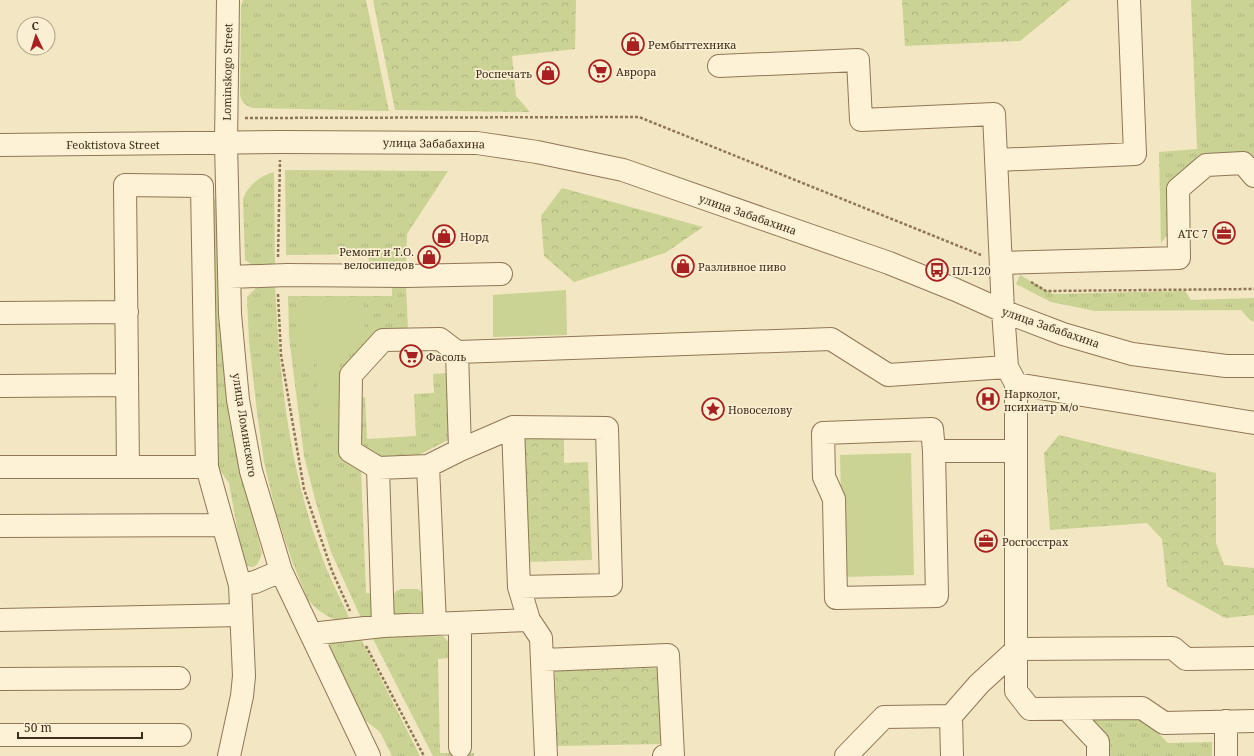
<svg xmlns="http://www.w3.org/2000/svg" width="1254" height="756" font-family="'Noto Serif',serif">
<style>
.grass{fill:url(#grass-tufts)}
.forest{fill:url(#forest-crowns)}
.green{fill:#cad394}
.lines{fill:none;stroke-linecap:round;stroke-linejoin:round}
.minor-casing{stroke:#907656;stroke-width:24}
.path{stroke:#907656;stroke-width:2.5;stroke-dasharray:3 2;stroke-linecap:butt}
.minor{stroke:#fdf2d6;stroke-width:22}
.labels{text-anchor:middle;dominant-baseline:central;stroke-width:3.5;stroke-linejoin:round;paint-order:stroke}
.poi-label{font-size:11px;fill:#3e2d1c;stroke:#faefd2;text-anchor:start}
.street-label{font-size:11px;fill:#3e2d1c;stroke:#faefd2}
</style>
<defs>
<pattern id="grass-tufts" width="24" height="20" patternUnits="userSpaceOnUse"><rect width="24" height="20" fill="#cad394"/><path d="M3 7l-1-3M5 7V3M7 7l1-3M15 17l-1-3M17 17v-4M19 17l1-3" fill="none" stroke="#afb57f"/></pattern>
<pattern id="forest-crowns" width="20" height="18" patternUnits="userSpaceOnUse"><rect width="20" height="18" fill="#cad394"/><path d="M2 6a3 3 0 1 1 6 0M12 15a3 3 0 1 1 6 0" fill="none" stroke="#afb57f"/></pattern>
</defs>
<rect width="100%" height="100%" fill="#f3e6c2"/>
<path class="grass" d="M 243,0 L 366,0 L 389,111 L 252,108 C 244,105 241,101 240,94 L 241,6 Z
M 1191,0 L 1254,0 L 1254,163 L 1201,158 L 1172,229 L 1161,243 L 1159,152 L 1197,149 Z
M 285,170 L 448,171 L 407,234 L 406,270 L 373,270 L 367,254 L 286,255 Z
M 274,172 L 275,270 L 261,271 L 245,260 L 243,199 C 248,185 260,176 274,172 Z
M 212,197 L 216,200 L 218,206 L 243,481 L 262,553 C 259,564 253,574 243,561 L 229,483 L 214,462 Z
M 1020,275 L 1053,294 L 1185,291 L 1191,300 L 1254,298 L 1254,322 L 1250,320 L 1241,310 L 1095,311 L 1051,302 L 1016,284 Z
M 275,283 C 279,375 289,467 321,554 C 328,575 339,595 348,615 L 349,620 L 346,622 L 331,618 L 318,610 L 308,600 L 292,561 L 276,513 L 264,462 L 257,412 L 249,342 L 247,297 L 260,284 Z
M 392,283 L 406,283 L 408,331 L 342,373 L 361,470 L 366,593 L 375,594 L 374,614 L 370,619 L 361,618 L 331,552 L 316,503 L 304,456 L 289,337 L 288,296 L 392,296 Z
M 448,373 L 450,439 L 417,456 L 374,457 L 360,449 L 360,398 L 365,397 L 367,439 L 416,436 L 414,394 L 434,393 L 433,374 Z
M 401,589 L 418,589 L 425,595 L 425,609 L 421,616 L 392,615 C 392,604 389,593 401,589 Z
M 443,636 L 450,644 L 451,658 L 438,659 L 440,753 L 474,753 L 474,756 L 433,756 L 372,637 Z
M 338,637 L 360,637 L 420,756 L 392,756 L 380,732 L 361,717 L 328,647 Z
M 1082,713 L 1138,713 L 1168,743 L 1212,742 L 1212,756 L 1109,756 Z"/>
<path class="forest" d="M 373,0 L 576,0 L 575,49 L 512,56 L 516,96 L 530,112 L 395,110 Z
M 902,0 L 1070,0 L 1020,41 L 905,46 Z
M 562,188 L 703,227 L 665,253 L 574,282 L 544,256 L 541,216 Z
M 1059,435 L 1216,473 L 1216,543 L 1224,565 L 1254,568 L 1254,615 L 1225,618 L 1167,586 L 1162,539 L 1147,523 L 1050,530 L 1044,453 Z
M 564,438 L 564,463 L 588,462 L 592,560 L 526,562 L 522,439 Z
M 660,668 L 662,744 L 557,746 L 555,670 Z"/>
<path class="green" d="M 566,290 L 567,335 L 493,337 L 493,295 Z
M 296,303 L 364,303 L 365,338 L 340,361 L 338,423 L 318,424 L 317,358 L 297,357 Z
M 911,453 L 914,575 L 843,577 L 840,455 Z"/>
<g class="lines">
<g class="minor-casing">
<path id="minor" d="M 228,0 L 226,143 L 230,314 L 238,400 L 251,471 L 281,571 L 369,756
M 719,66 L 858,60 L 861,120 L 994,114 L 1003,311 L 1007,367 L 1016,384 L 1016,691 L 1030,709 L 1142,708 L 1164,723 L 1254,721
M 0,145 L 280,142 L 477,143 L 537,152 L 623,170 L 889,263 L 956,290 L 1003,311 L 1063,334 L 1132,354 L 1226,366 L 1254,366
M 996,160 L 1135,154 L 1129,0
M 1001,263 L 1179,258 L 1178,189 L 1206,165 L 1243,163 L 1254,176
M 229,277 L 287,275 L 406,276 L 501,274
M 0,313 L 127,312
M 457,352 L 831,339 L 888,375 L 1007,367
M 1016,384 L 1254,423
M 0,386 L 127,385
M 513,427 L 607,428 L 611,585 L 519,587
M 460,450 L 513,427 L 519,587 L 529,620
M 934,451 L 937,596 L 836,598 L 834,499 L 824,477 L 823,433 L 932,429 L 934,451 L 1016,451
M 0,467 L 128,467
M 207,467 L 128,467 L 125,185 L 202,186 L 207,467 L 240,585 L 244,676 L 242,696 L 229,756
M 378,468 L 428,466
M 0,526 L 223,525
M 240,585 L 255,582 L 281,571
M 0,620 L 241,615
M 460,623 L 460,747
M 383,626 L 378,468 L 350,451 L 351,375 L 383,340 L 440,339 L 457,352 L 460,450 L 428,466 L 435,624
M 311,634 L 383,626 L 529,620 L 541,638 L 546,756
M 543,660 L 668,655 L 673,756 L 664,756
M 0,679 L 179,678
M 1067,709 L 1098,742 L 1098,756
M 1226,721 L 1226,756
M 0,735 L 180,735
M 846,756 L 884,717 L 951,716
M 952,756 L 951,716 L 979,684 L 1017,649 L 1173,648 L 1186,659 L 1254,658"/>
</g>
<path class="path" d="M 245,118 L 639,117 L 981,255
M 278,257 L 280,160
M 1031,282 L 1046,291 L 1254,289
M 278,294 L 281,355 L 304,489 L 332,571 L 350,611
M 366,646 L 424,756"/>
<use href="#minor" class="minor"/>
</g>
<defs>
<g id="shop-ring" transform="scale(1.15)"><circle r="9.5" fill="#faefd2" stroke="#a6211f" stroke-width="1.5"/><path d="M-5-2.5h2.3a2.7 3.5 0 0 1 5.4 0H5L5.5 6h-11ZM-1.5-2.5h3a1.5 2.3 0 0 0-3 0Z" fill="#a6211f"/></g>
<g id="supermarket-ring" transform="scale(1.15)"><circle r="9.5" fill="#faefd2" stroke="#a6211f" stroke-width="1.5"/><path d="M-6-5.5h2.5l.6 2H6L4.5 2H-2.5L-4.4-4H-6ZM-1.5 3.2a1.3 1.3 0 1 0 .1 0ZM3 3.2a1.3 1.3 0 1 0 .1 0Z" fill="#a6211f"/></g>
<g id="office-ring" transform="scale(1.15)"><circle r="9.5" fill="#faefd2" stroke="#a6211f" stroke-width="1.5"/><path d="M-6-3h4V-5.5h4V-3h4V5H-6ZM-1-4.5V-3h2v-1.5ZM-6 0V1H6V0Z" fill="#a6211f"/></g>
<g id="bus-ring" transform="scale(1.15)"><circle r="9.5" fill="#faefd2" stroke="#a6211f" stroke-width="1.5"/><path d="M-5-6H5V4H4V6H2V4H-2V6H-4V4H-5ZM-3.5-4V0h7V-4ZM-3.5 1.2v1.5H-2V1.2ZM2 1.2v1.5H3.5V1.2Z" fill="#a6211f"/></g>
<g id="hospital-ring" transform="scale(1.15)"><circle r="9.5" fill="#faefd2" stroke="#a6211f" stroke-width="1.5"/><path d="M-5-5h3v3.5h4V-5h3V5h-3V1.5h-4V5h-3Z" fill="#a6211f"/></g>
<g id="sight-ring" transform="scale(1.15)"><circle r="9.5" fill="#faefd2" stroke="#a6211f" stroke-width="1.5"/><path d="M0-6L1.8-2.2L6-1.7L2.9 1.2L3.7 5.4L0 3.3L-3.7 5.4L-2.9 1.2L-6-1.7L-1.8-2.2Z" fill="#a6211f"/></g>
</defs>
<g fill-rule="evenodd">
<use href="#shop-ring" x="633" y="44"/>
<use href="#supermarket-ring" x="600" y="71"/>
<use href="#shop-ring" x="548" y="73"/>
<use href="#office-ring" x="1224" y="233"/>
<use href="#shop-ring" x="444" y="236"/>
<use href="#shop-ring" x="429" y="257"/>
<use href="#shop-ring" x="683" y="266"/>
<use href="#bus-ring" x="937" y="270"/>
<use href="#supermarket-ring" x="411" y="356"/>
<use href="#hospital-ring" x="988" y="399"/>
<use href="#sight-ring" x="713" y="409"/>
<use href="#office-ring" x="986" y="541"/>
</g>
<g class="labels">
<g class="poi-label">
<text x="648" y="44">Рембыттехника</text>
<text x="616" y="71">Аврора</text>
<text x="532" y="73" text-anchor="end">Роспечать</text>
<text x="1208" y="233" text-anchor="end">АТС 7</text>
<text x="460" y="236">Норд</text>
<text x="414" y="251" text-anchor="end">Ремонт и Т.О.<tspan x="414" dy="13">велосипедов</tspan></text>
<text x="698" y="266">Разливное пиво</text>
<text x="952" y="270">ПЛ-120</text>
<text x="426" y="356">Фасоль</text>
<text x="1004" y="393">Нарколог,<tspan x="1004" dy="13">психиатр м/о</tspan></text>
<text x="728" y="409">Новоселову</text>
<text x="1002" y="541">Росгосстрах</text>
</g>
<g class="street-label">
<text transform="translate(227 72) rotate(-89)">Lominskogo Street</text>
<text transform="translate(434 143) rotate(1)">улица Забабахина</text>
<text x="113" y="144">Feoktistova Street</text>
<text transform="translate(748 214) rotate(19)">улица Забабахина</text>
<text transform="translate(1051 327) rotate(19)">улица Забабахина</text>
<text transform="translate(245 425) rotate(81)">улица Ломинского</text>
</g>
</g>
<g transform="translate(36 36) rotate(356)"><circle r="19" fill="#faefd2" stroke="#afa189"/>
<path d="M0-3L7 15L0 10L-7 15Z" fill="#a6211f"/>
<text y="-6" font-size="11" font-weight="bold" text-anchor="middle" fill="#3e2d1c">С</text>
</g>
<path d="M18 732v6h124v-6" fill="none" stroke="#3e2d1c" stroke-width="2"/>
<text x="24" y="732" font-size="12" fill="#3e2d1c" stroke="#faefd2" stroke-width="3" paint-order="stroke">50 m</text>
</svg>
